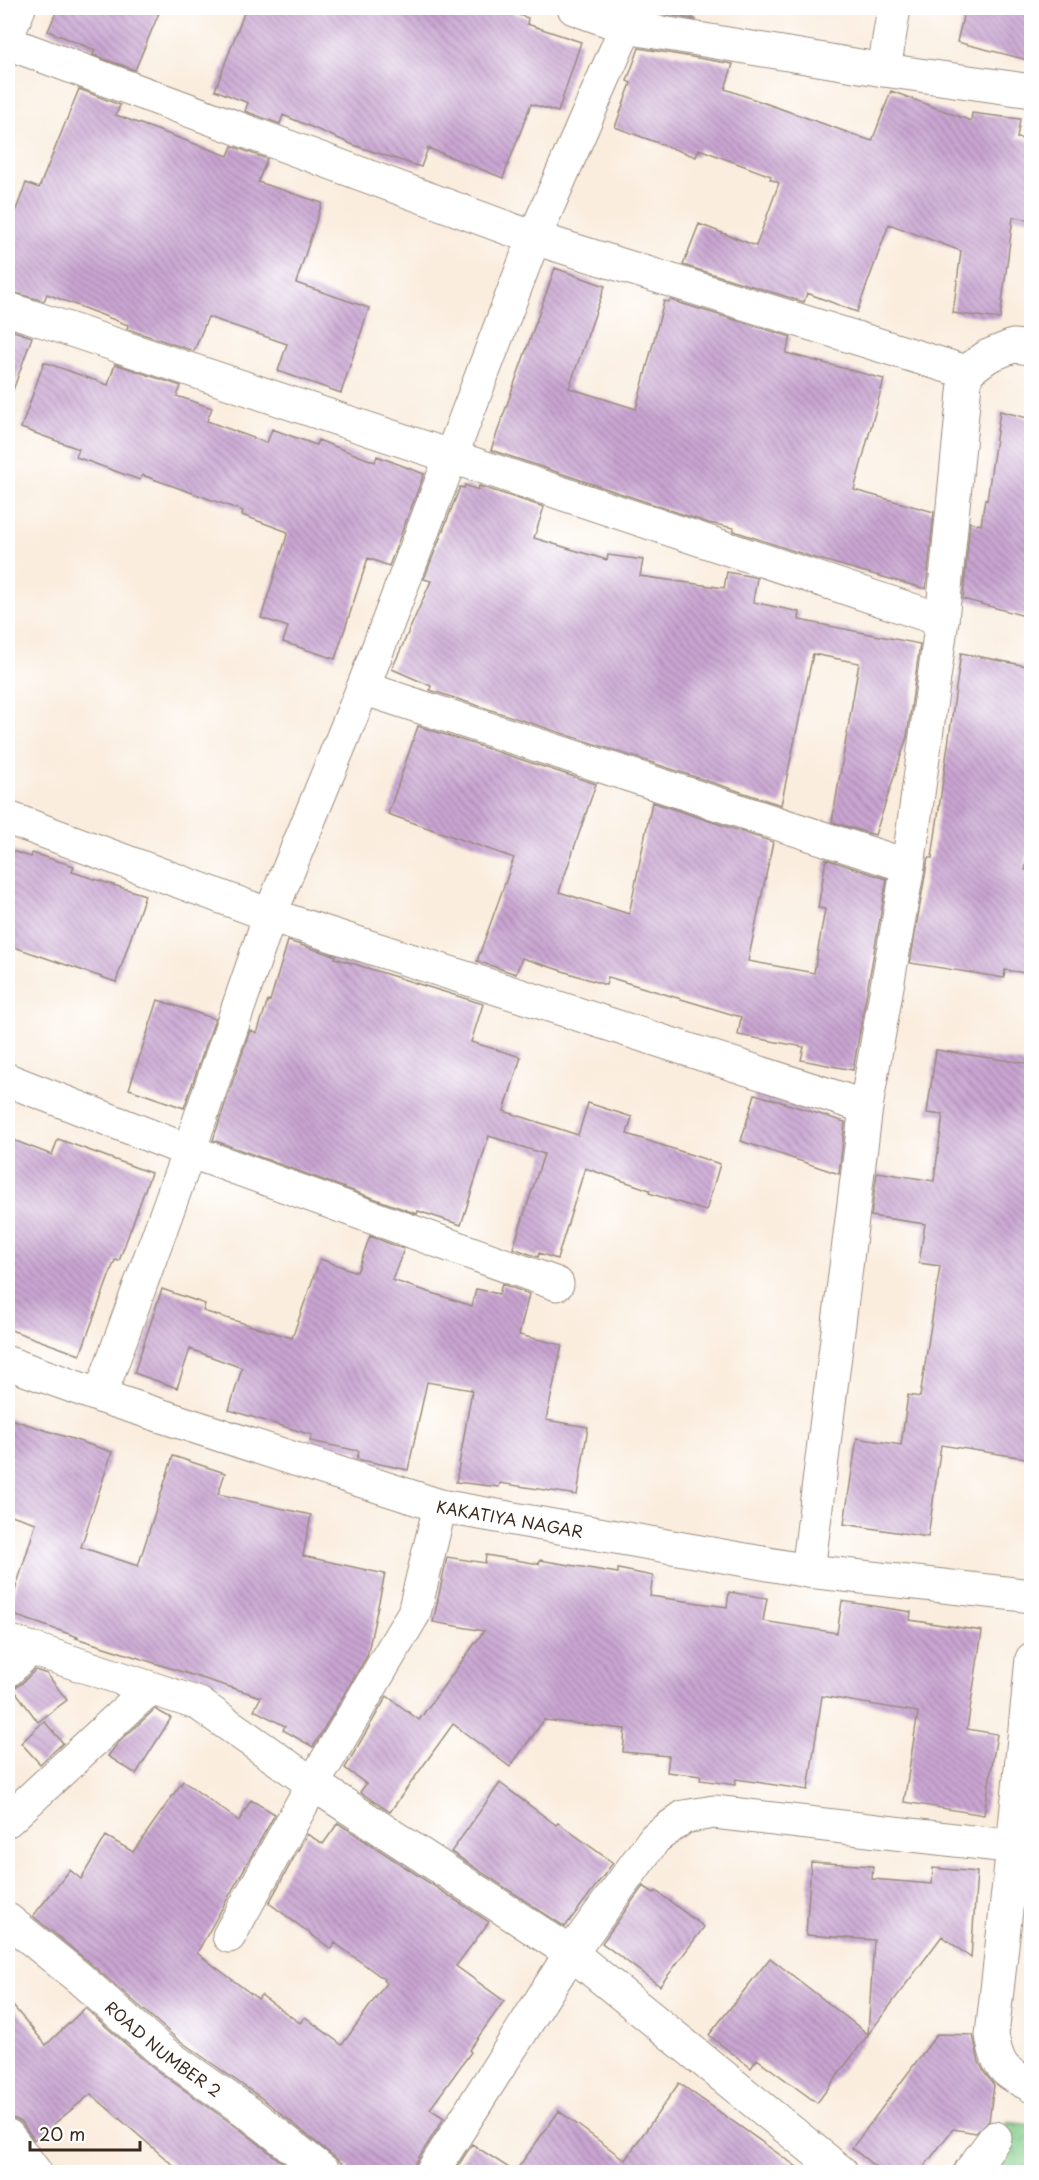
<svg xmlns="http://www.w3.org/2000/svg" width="1039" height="2180" font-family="'Playpen Sans',sans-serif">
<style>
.park{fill:url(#park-crowns);stroke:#5e7a52;stroke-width:1.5}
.building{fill:url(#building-back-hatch)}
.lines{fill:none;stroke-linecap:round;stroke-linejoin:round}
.minor-casing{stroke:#9a8c7e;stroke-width:35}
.tertiary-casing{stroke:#9a8c7e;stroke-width:35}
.minor{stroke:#fff;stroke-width:33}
.tertiary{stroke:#fff;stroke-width:33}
.labels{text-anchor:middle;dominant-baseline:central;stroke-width:5;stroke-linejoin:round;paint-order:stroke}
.street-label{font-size:16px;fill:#3b2a1e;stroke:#fff}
</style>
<defs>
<pattern id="park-crowns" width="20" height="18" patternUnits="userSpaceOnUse" patternTransform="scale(1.5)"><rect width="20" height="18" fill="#80ca87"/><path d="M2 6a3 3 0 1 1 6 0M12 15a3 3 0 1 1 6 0" fill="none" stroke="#6aa46e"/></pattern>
<pattern id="building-back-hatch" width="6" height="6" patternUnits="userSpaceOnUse" patternTransform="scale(1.5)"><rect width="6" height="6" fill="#c9a5d2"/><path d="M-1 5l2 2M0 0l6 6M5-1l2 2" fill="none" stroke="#a487aa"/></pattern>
</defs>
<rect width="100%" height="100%" fill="#fff"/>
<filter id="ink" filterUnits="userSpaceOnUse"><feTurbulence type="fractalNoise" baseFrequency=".0167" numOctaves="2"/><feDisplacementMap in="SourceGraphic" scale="12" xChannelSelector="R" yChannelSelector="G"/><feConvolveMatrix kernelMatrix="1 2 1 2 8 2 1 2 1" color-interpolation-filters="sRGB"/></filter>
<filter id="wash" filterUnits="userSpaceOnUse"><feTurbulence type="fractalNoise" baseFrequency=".008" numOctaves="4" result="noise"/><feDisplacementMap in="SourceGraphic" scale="24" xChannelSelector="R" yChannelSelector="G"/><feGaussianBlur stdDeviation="1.35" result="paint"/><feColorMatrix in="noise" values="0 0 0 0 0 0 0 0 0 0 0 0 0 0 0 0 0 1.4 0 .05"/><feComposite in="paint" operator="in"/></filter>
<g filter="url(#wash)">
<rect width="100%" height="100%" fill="#faedde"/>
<path class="park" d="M 1006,2122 L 1031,2125 L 1031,2172 L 1000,2172 Z"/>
<g id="blocks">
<path class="building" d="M 58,8 L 161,8 L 135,70 L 93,55 L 95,50 L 48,31 Z
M 246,8 L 498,8 L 528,18 L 527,24 L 581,42 L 558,112 L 531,104 L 503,178 L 428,148 L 421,167 L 356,146 L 283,115 L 280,124 L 245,111 L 248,103 L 215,90 Z
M 654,8 L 695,8 L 692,18 L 697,20 L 652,12 Z
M 965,8 L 1032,8 L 1032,61 L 957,42 Z
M 639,48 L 733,64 L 725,89 L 872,141 L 891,91 L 971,121 L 972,113 L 1020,119 L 1017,138 L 1032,140 L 1032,220 L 1013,217 L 1000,319 L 953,313 L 961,251 L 889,224 L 857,312 L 807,293 L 804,302 L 683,265 L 699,224 L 756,246 L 779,183 L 770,179 L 771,176 L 699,149 L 696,157 L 615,127 L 631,83 L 627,81 Z
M 79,89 L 120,105 L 116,115 L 228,156 L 232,146 L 267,159 L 258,182 L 322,203 L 296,283 L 369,308 L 341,393 L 278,371 L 287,344 L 208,317 L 194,351 L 127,329 L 128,325 L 47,294 L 44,301 L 8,291 L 8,231 L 26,183 L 39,188 Z
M 555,268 L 605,286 L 569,388 L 636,409 L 664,301 L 669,302 L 670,300 L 791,337 L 786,353 L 884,379 L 854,490 L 934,512 L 926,589 L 815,558 L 734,531 L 734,528 L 709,523 L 491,450 Z
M 8,329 L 32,337 L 12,393 L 8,392 Z
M 44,362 L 108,385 L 115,364 L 181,386 L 177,396 L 212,408 L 207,421 L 267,443 L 272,429 L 316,445 L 318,440 L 375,462 L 377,456 L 424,474 L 389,566 L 368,558 L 335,659 L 283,642 L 288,627 L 261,618 L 288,532 L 242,515 L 243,511 L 142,475 L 140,480 L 76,457 L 79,449 L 21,428 Z
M 1000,411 L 1032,419 L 1032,618 L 963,599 L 970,522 L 981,525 L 985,499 L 987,500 Z
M 465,485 L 478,490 L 479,486 L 544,507 L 534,538 L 607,560 L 608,555 L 643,560 L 640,576 L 724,588 L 727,572 L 749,576 L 757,578 L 753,602 L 800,612 L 799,620 L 920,644 L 907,737 L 875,835 L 832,822 L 859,663 L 813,654 L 781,805 L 430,690 L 431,686 L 392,669 L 431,581 L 424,579 L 460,487 L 464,488 Z
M 961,653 L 1032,667 L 1032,824 L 1025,870 L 1032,871 L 1032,974 L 1005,970 L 1004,978 L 910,963 L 928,858 L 932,858 Z
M 418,726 L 596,784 L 559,892 L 629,914 L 652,802 L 773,842 L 748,961 L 814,973 L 825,909 L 818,908 L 826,859 L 887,879 L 853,1070 L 801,1060 L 804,1047 L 738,1035 L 741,1017 L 608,977 L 606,985 L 522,958 L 516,974 L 477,961 L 514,858 L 388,814 Z
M 8,850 L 31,857 L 32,853 L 74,866 L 72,872 L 145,895 L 116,982 L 8,945 Z
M 288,941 L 336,956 L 335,958 L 483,1004 L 471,1042 L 521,1057 L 504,1111 L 578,1135 L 588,1103 L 632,1117 L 627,1134 L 720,1164 L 706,1211 L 649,1193 L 650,1190 L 585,1168 L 557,1259 L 539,1253 L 538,1257 L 513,1248 L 544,1154 L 489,1136 L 461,1225 L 418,1211 L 417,1214 L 213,1140 L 250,1030 L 257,1033 L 268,1000 L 270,1001 Z
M 158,1000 L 215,1019 L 184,1108 L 129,1089 Z
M 936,1050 L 1032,1064 L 1032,1459 L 941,1445 L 928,1537 L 844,1524 L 857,1438 L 901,1445 L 908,1395 L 920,1397 L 940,1266 L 919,1263 L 925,1224 L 871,1216 L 877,1172 L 934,1181 L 943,1115 L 927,1113 Z
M 755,1094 L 845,1122 L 839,1174 L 741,1141 Z
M 8,1138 L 52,1155 L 58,1139 L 151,1173 L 119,1261 L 115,1260 L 80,1355 L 8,1329 Z
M 370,1236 L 404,1249 L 392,1280 L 472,1306 L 476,1289 L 499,1294 L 502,1284 L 529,1294 L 519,1335 L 562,1345 L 546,1420 L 588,1427 L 577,1495 L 500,1483 L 499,1487 L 456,1482 L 472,1390 L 427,1382 L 408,1470 L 357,1459 L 359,1451 L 310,1441 L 312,1435 L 229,1410 L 242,1368 L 190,1349 L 177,1388 L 134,1373 L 162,1289 L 205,1304 L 203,1311 L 292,1338 L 320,1259 L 357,1272 Z
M 8,1418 L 112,1452 L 81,1547 L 138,1566 L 173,1456 L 225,1473 L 218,1494 L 311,1515 L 303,1556 L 385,1574 L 367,1656 L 313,1747 L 283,1730 L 285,1726 L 254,1710 L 261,1697 L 76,1638 L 78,1637 L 8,1613 L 36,1523 L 8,1514 Z
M 486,1555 L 539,1564 L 540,1560 L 618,1573 L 618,1569 L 653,1576 L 650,1596 L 727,1607 L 729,1592 L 767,1598 L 763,1621 L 837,1633 L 842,1601 L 911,1612 L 910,1620 L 982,1631 L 967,1729 L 997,1734 L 984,1815 L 904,1802 L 918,1712 L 822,1696 L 808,1790 L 736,1779 L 735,1785 L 700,1780 L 701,1776 L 667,1772 L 669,1756 L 623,1752 L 625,1729 L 544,1720 L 510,1767 L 453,1724 L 390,1812 L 360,1792 L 366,1784 L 345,1768 L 387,1696 L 419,1720 L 484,1631 L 433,1622 L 447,1557 L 485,1563 Z
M 35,1670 L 47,1674 L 67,1700 L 38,1722 L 13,1688 L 21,1684 Z
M 155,1709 L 171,1718 L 136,1774 L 108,1756 L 118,1743 Z
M 44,1721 L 63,1743 L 40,1764 L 21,1743 Z
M 183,1781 L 239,1821 L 251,1800 L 275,1814 L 197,1953 L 258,1999 L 261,1995 L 300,2023 L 305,2017 L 342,2045 L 386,1983 L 383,1980 L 384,1979 L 335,1943 L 331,1949 L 269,1903 L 307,1834 L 323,1844 L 338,1823 L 489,1922 L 456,1966 L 504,2001 L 469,2050 L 471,2052 L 430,2109 L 444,2118 L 416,2162 L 413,2172 L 353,2172 L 264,2100 L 176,2038 L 90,1963 L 33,1916 L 70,1870 L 81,1879 L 106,1836 L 133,1852 Z
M 500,1783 L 556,1825 L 558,1823 L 613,1863 L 565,1927 L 451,1852 Z
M 811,1862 L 873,1866 L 872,1879 L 932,1884 L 933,1868 L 977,1872 L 971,1958 L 942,1936 L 817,2103 L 757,2059 L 751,2068 L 709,2035 L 770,1958 L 868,2034 L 874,1940 L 806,1935 Z
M 643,1886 L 654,1893 L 656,1891 L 704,1927 L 660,1986 L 602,1943 Z
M 8,2000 L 46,2045 L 85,2008 L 153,2068 L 241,2130 L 288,2167 L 283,2172 L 181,2172 L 91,2094 L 34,2140 L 23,2124 L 16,2119 L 8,2118 Z
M 937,2034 L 973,2035 L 979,2062 L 984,2072 L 994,2085 L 989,2121 L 976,2133 L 953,2129 L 920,2172 L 882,2172 L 852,2148 Z
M 679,2083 L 804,2172 L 454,2172 L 472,2144 L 515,2172 L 559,2111 L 625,2160 Z"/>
</g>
</g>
<g filter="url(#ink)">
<use href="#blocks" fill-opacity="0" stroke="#9a8c7e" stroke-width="1.5"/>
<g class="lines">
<g class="minor-casing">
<g id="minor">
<path d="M 574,8 L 626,27 L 884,70 L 1032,91"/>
<path d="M 8,34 L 19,8"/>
<path d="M 8,43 L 534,238 L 966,372 L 988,356 L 1013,346 L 1032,348"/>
<path d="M 884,70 L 894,8"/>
<path d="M 8,309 L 942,620"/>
<path d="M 363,688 L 908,866"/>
<path d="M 8,818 L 270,915 L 866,1107"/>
<path d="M 8,1080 L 189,1151 L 557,1284"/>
<path d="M 100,1396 L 189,1151 L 270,915 L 363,688 L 534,238 L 626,27 L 632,8"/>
<path d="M 808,1571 L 866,1107 L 908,866 L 942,620 L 966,372"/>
<path d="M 8,1641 L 199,1704 L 313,1784 L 571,1953 L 841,2172"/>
<path d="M 1032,1659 L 1013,1847 L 992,2035 C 998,2068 1003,2071 1032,2086"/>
<path d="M 8,1670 L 30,1649"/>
<path d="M 8,1820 L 149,1689"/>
<path id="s1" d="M 8,1920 L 78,1977 L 164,2053 L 252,2115 L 324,2172"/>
<path d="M 229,1936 L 313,1784 L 414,1613 L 440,1506"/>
<path d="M 8,2136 L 35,2172"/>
<path d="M 432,2172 L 571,1953 L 655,1838 L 684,1817 L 714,1812 L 1032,1849"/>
<path d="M 970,2172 L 995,2138"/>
</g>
</g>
<g class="tertiary-casing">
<g id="tertiary">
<path id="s2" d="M 8,1363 L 100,1396 L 440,1506 L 808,1571 L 1032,1596"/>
</g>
</g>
<use href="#minor" class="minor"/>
<use href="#tertiary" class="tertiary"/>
</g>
</g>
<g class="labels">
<g class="street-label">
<text stroke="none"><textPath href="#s2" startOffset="526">KAKATIYA NAGAR</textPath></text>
<text stroke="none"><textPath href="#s1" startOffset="202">ROAD NUMBER 2</textPath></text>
</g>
</g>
<rect width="1039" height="2180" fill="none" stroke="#fff" stroke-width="30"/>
<path d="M30 2141v9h110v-9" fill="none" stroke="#3b2a1e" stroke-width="3"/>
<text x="39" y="2141" font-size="18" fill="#3b2a1e" stroke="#ffffff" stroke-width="4.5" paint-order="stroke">20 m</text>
</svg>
